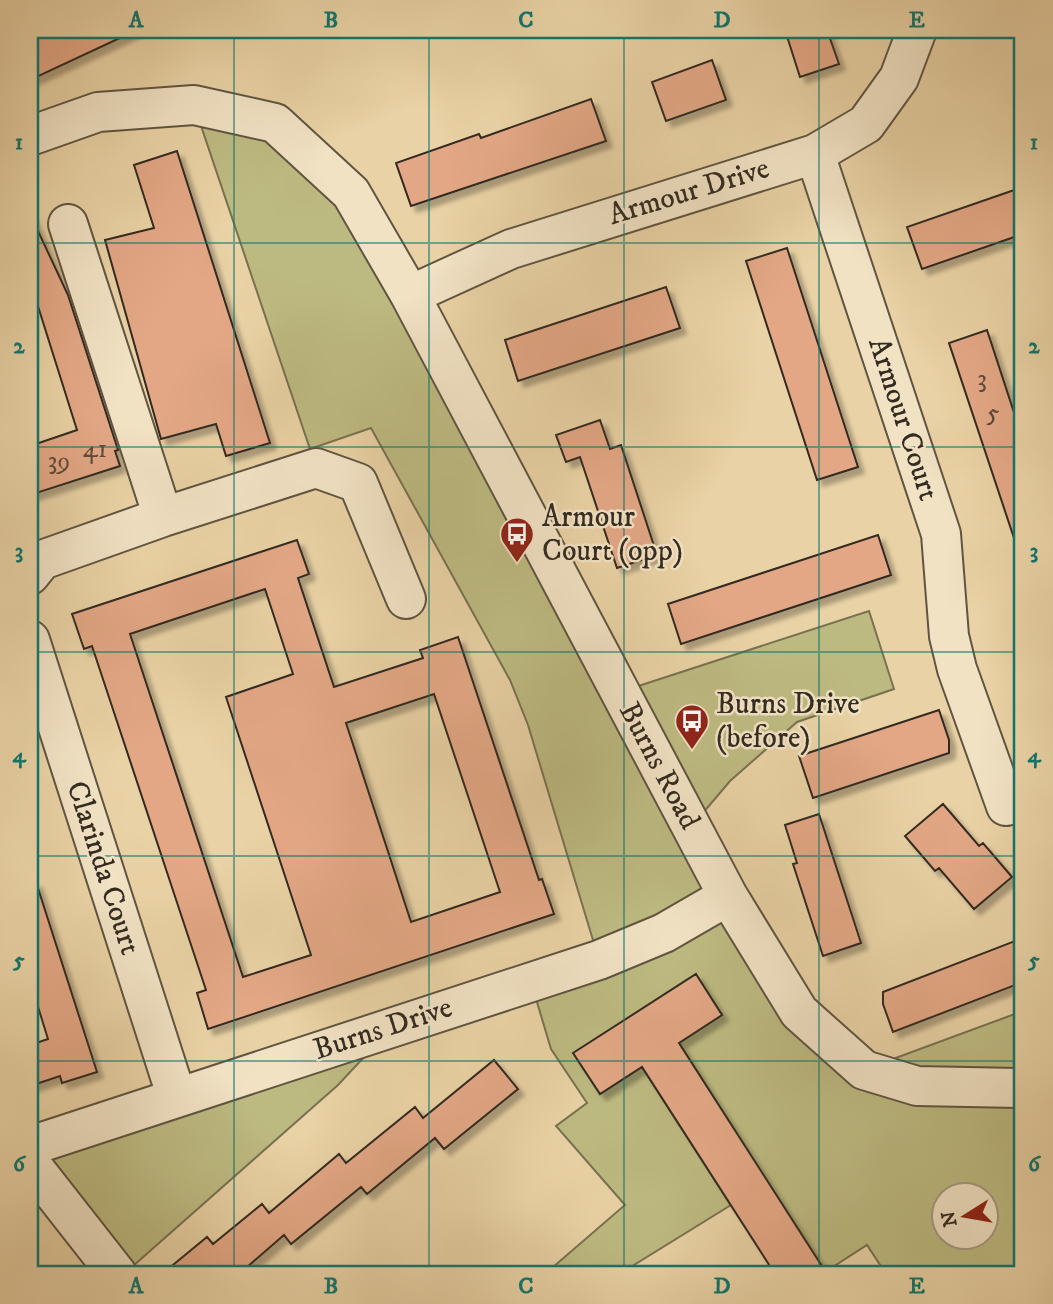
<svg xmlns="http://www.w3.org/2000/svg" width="1053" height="1304" font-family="'IM FELL DW Pica',serif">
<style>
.green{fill:#bdba81;stroke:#787251;stroke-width:2;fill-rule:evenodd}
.building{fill:#e3a785;stroke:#332b21;stroke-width:2;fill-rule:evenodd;filter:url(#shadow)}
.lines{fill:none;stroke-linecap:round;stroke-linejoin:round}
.minor-casing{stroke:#605542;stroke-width:42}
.minor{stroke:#f1e2c4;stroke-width:38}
.grid{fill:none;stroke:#0f766e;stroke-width:2;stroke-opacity:0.55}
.labels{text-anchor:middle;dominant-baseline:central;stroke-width:5;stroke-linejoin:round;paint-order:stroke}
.number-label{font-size:26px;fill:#5f4a3a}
.street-label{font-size:30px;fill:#332b21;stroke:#f1e2c4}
.poi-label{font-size:30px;fill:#332b21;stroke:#f1e2c4;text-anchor:start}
.neatline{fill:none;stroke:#0f766e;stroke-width:2.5}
.grid-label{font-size:23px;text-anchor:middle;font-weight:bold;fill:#0f766e}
</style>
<defs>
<filter id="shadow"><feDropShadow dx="6" dy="6" stdDeviation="2" flood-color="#0004"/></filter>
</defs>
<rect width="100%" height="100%" fill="#e9d2a5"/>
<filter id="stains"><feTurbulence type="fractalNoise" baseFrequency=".00286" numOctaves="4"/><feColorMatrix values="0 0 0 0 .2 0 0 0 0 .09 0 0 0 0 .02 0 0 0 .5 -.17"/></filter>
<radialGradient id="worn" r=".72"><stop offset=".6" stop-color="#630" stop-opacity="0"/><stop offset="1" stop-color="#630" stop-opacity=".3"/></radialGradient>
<path class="green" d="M 194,105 L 275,123 L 351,193 L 620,692 L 869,611 L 894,689 L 797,722 L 730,781 L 691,827 L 863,1070 L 1023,1011 L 1023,1274 L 886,1274 L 867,1245 L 825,1272 L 679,1043 L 722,1015 L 696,975 L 642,1067 L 731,1205 L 626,1270 L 627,1274 L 545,1274 L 625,1205 L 556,1126 L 587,1103 L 551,1049 L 531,982 L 599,960 L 528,725 L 510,680 L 371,428 L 310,449 ZM 944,1196 L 986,1196 L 986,1238 L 944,1238 Z
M 394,1025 L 338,1085 L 124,1274 L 30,1163 Z"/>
<path class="building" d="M 30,30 L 137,30 L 30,80 Z
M 785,30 L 827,30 L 839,64 L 800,77 Z
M 712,60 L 726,100 L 666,121 L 652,82 Z
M 591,99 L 606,141 L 411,206 L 396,163 L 479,134 L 481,138 Z
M 177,151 L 270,443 L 226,456 L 216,424 L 161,439 L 105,240 L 154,228 L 134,165 Z
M 1023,187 L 1023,234 L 922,269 L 907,227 Z
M 30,214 L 68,295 L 118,450 L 115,451 L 120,466 L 30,495 L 30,446 L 77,430 L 36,300 L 30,303 Z
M 787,248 L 858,467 L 817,480 L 746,261 Z
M 666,287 L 680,328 L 518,381 L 505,340 Z
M 987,330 L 1023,440 L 1023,549 L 1018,550 L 949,343 Z
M 600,420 L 610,449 L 621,445 L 657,555 L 617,568 L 580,457 L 566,462 L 556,435 Z
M 878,535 L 891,575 L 681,644 L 668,604 Z
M 297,540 L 309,574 L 298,578 L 334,687 L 423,658 L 420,650 L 458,637 L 539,880 L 542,879 L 554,914 L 208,1029 L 197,993 L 206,990 L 92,646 L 84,649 L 72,614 ZM 265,589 L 293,674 L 226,697 L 311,955 L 243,977 L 130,634 ZM 434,694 L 500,892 L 411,922 L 346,723 Z
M 939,710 L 949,740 L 949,753 L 813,798 L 799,756 Z
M 943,804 L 979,846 L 983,843 L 1012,877 L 974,909 L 939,868 L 935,871 L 905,836 Z
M 819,814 L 861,943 L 823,956 L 793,864 L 797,863 L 785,825 Z
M 36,882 L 97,1072 L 62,1083 L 60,1076 L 30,1086 L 30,1045 L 48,1039 L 30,981 L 30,883 Z
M 1023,938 L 1023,982 L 893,1032 L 883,1004 L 883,992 Z
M 696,974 L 722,1015 L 679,1043 L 827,1274 L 775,1274 L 642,1067 L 600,1094 L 573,1053 Z
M 494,1060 L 518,1089 L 444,1149 L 435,1138 L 367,1194 L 361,1187 L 291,1244 L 284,1235 L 239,1274 L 162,1274 L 207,1237 L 213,1244 L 262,1204 L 269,1213 L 339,1154 L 346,1163 L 415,1107 L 423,1118 Z"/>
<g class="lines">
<g class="minor-casing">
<path id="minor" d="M 30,136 L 98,112 L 194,105 L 275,123 L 351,193 L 410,295 L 728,896 L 799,1012 L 864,1070 L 917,1086 L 1023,1088
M 815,154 L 941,534 L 949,636 L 957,669 L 1006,806 L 1023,801
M 68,224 L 163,517
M 410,295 L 511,249 L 815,154 L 866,124 L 899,78 L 917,30
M 30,575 L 42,560 L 163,517 L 316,468 L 358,483 L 406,599
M 30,640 L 176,1095
M 30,1146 L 599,960 L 664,933 L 728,896
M 30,1163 L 117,1274"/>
</g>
<use href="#minor" class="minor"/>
</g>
<path class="grid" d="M 234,30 L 234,1274M 429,30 L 429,1274M 624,30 L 624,1274M 819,30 L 819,1274M 30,243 L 1023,243M 30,447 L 1023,447M 30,652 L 1023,652M 30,856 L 1023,856M 30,1061 L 1023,1061"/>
<defs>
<g id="bus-pin" transform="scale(1.75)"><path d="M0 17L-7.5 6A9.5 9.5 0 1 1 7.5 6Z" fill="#8f2418" stroke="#f1e2c4"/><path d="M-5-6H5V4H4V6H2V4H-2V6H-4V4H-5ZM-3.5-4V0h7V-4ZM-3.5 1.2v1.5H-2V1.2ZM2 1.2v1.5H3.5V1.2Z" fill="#fff"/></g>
</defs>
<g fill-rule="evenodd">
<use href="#bus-pin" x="517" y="534"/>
<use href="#bus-pin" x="692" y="721"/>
</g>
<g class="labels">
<g class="number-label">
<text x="982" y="379">3</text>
<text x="993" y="413">5</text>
<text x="95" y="449">41</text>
<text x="59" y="461">39</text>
</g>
<g class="street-label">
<text transform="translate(689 192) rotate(-17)">Armour Drive</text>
<text transform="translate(903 419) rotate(72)">Armour Court</text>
<text transform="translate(659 766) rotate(62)">Burns Road</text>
<text transform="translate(103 868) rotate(72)">Clarinda Court</text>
<text transform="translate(383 1029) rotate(-18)">Burns Drive</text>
</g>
<g class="poi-label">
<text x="542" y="517">Armour<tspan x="542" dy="34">Court (opp)</tspan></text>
<text x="716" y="704">Burns Drive<tspan x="716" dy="34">(before)</tspan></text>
</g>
</g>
<rect width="1053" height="1304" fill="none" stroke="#e9d2a5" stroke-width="77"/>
<g transform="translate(965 1216) rotate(259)"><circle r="33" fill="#f1e2c4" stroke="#a59983" stroke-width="2"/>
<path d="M0-5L12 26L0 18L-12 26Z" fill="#8f2418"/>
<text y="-10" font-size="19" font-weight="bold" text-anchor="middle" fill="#332b21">N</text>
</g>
<rect x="38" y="38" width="976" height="1228" class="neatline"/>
<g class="grid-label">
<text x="136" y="27">A</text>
<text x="331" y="27">B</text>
<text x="526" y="27">C</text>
<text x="722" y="27">D</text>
<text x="917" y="27">E</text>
<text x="19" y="149">1</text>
<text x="1034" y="149">1</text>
<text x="19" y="353">2</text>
<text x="1034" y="353">2</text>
<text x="19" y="558">3</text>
<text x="1034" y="558">3</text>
<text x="19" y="762">4</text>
<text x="1034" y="762">4</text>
<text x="19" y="967">5</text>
<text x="1034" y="967">5</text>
<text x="19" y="1171">6</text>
<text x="1034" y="1171">6</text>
<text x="136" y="1293">A</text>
<text x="331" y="1293">B</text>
<text x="526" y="1293">C</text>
<text x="722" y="1293">D</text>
<text x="917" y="1293">E</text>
</g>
<rect width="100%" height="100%" filter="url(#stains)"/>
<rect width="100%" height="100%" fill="url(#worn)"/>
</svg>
